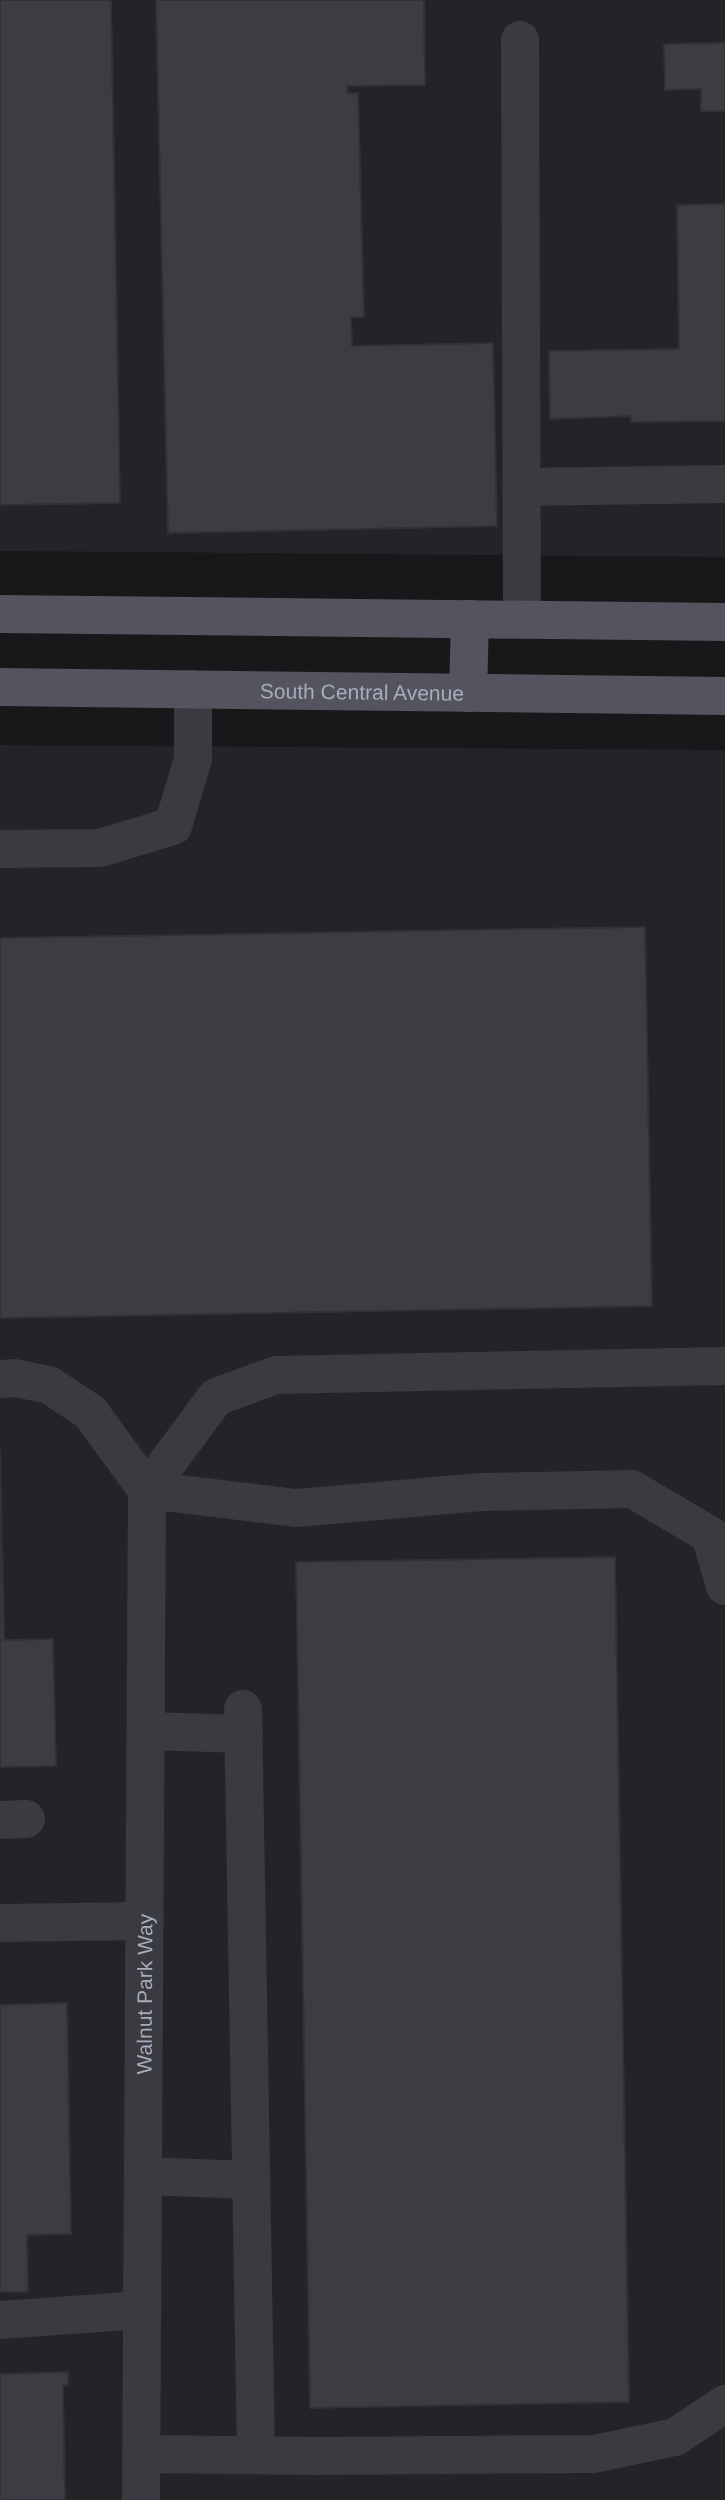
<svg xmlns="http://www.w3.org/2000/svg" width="725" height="2500" font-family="Helvetica,sans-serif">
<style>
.built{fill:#242327}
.building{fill:#3c3c42;stroke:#323136;stroke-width:2}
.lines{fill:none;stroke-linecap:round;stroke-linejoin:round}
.minor{stroke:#3a3a41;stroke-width:38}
.major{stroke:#54545f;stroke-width:38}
.labels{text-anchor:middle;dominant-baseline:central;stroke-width:6;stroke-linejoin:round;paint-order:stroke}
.street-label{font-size:21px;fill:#a8abbb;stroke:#131215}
</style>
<rect width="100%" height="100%" fill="#18171a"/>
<path class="built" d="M 0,0 L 725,0 L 725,557 L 0,551 Z
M 0,745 L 725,750 L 725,2500 L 0,2500 Z"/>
<path class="building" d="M 0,0 L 111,0 L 120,503 L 0,505 Z
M 156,0 L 424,0 L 425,85 L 347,86 L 347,93 L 358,93 L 364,317 L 351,317 L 352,346 L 493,343 L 497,526 L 168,533 Z
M 725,43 L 725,111 L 701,111 L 701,89 L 665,90 L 664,44 Z
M 725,204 L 725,421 L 631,422 L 631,416 L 550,419 L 549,351 L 679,349 L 677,205 Z
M 645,927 L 652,1306 L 0,1318 L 0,938 Z
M 0,1449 L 4,1640 L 53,1639 L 56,1766 L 0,1767 Z
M 615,1557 L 629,2402 L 310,2408 L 296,1562 Z
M 67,2003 L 71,2234 L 27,2235 L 28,2292 L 0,2292 L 0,2005 Z
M 68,2372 L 68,2385 L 63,2385 L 65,2500 L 0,2500 L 0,2374 Z"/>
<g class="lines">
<g class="minor">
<path d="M 520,40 L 522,620"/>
<path d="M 522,487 L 725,484"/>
<path d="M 0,849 L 100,848 L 173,826 L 193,759 L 193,689"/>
<path d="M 0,1379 L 15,1378 L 49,1385 L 90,1412 L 147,1490 L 296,1508 L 482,1492 L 632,1489 L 710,1535 L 725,1586"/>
<path d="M 147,1490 L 216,1397 L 276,1375 L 725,1366"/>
<path d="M 243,1709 L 256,2455"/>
<path d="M 146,1731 L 244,1734"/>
<path d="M 0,1820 L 26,1819"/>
<path d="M 0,1923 L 145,1921"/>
<path d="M 143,2176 L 251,2180"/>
<path d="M 0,2320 L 142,2310"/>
<path d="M 142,2454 L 316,2456 L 594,2454 L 675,2437 L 725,2404"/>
<path id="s1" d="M 141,2500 L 147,1490"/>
</g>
<g class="major">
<path d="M 0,614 L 725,622"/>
<path id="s2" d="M 0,687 L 725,696"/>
<path d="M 468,693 L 470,619"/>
</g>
</g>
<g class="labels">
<g class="street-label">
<text stroke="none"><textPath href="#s2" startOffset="362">South Central Avenue</textPath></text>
<text stroke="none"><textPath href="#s1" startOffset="506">Walnut Park Way</textPath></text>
</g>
</g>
</svg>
